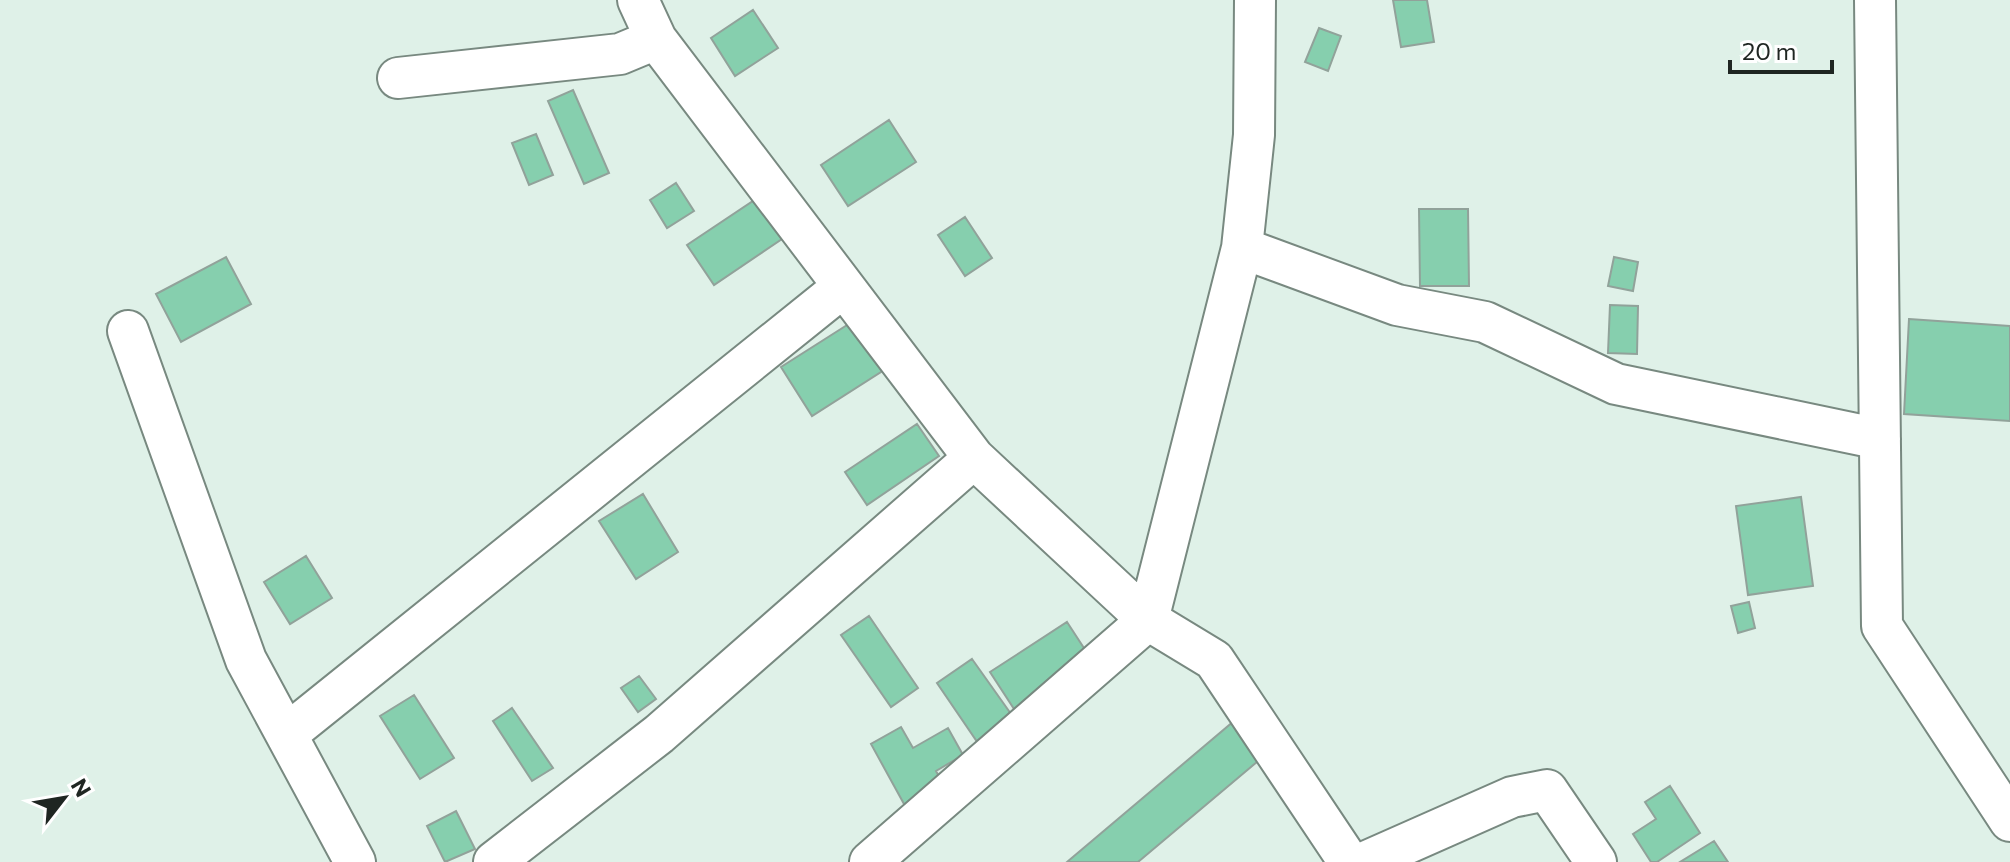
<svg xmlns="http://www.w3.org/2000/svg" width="2010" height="862" font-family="Commissioner,sans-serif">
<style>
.building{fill:#86cfae;stroke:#91a29a;stroke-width:2}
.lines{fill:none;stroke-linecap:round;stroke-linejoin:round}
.street-casing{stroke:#788980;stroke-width:44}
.street{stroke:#fff;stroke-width:40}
</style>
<rect width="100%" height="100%" fill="#dff1e8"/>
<path class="building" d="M 1393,0 L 1427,0 L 1434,42 L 1401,47 Z
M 753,10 L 778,48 L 735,76 L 711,38 Z
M 1319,28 L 1341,36 L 1328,71 L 1305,62 Z
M 573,90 L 609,173 L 584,184 L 548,101 Z
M 889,120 L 916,162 L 848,206 L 821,165 Z
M 536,134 L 553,175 L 529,185 L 512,143 Z
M 676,183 L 694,211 L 667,228 L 650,200 Z
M 759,197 L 785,237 L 714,285 L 687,245 Z
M 1419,209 L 1468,209 L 1469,286 L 1420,286 Z
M 965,217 L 992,258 L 965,276 L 938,235 Z
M 226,257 L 251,304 L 181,342 L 156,294 Z
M 1614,257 L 1638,262 L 1633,291 L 1608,286 Z
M 1610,305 L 1638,306 L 1637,354 L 1608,353 Z
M 1909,319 L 2010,326 L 2010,421 L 1904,414 Z
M 855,320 L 895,363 L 812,416 L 781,367 Z
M 917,424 L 939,456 L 867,505 L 845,472 Z
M 643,494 L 678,552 L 636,579 L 599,521 Z
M 1801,497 L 1813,586 L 1748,595 L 1736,506 Z
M 306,556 L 332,598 L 290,624 L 264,582 Z
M 1749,602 L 1755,628 L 1738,633 L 1731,606 Z
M 869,616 L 918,688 L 891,707 L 841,635 Z
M 1067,622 L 1095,665 L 1018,715 L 990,672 Z
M 972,659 L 1016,721 L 980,746 L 937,683 Z
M 639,676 L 656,699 L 638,712 L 621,688 Z
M 414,695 L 454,758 L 420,779 L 380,716 Z
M 512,708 L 553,768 L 532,781 L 493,721 Z
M 1234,721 L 1264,756 L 1138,862 L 1067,862 Z
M 901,727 L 913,748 L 948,728 L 963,755 L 936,771 L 947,791 L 909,813 L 871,744 Z
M 1670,786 L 1700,833 L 1657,862 L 1651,862 L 1633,834 L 1656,819 L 1645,802 Z
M 456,811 L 475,849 L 445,862 L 427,826 Z
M 1714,841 L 1728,862 L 1680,862 Z"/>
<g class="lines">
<g class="street-casing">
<path id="street" d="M 1875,0 L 1882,626 L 2010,821
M 398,78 L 620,54 L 656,39
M 1242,248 L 1397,305 L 1485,322 L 1616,384 L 1880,439
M 128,331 L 246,660 L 355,862
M 974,458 L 1148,620 L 1214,660 L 1349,862
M 287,734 L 843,287
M 494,862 L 659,734 L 974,458 L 656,39 L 638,0
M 870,862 L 1148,620 L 1242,248 L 1254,135 L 1255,0
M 1365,862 L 1512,797 L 1547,790 L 1596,862"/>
</g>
<use href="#street" class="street"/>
</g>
<g transform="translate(64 798) rotate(59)" stroke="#ffffff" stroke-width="6" paint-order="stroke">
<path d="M0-6L14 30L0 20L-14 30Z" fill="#1f2622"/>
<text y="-12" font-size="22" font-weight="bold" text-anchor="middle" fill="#1f2622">N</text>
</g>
<path d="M1730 60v12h102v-12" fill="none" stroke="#1f2622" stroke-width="4"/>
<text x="1742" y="60" font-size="24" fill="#1f2622" stroke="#ffffff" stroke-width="6" paint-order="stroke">20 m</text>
</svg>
